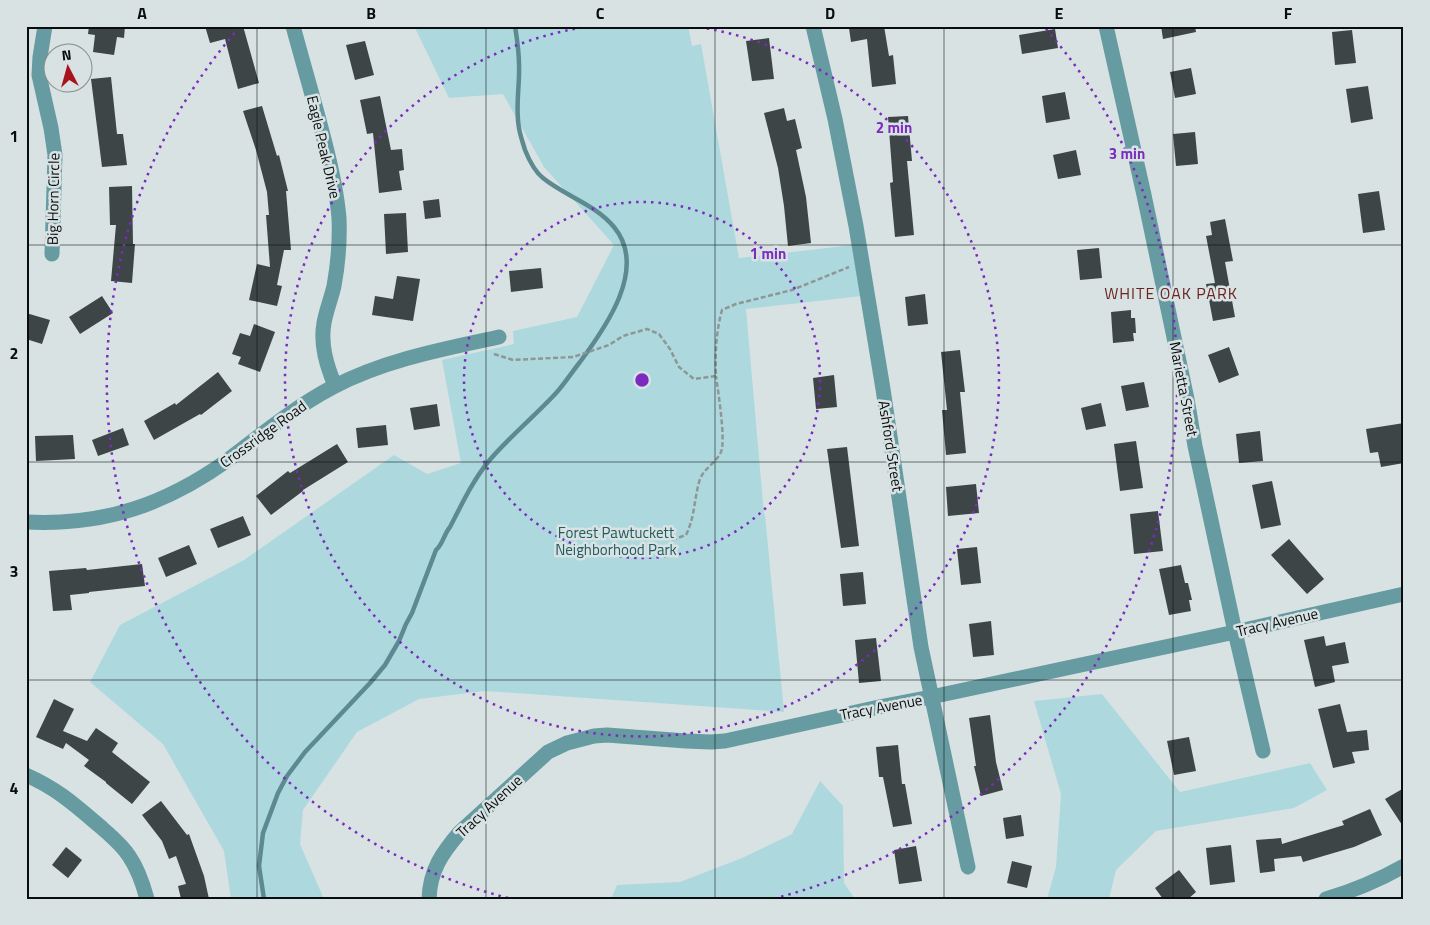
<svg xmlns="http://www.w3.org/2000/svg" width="1430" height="925" font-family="'Titillium Web',sans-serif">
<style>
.green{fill:#add9de}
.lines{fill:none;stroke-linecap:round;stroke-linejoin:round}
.stream{stroke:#5c8a90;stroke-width:4.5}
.building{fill:#3d4546}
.path{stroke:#8e9696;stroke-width:2.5;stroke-dasharray:5 2.5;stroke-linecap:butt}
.minor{stroke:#669ba2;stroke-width:15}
.grid{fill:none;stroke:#0a0d0d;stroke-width:1;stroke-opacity:0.55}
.ring{fill:none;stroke:#7b2cbf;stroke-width:2.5;stroke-dasharray:2.5 5}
.labels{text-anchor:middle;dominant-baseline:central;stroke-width:5;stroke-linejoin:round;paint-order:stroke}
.street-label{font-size:15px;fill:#0a0d0d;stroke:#d8e2e3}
.park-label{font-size:15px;fill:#225a60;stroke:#d8e2e3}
.neighbourhood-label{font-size:16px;letter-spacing:1px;fill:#6a2522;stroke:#d8e2e3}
.centre{fill:#7b2cbf;stroke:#d8e2e3;stroke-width:2.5}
.ring-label{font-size:15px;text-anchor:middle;font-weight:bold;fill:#7b2cbf;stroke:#d8e2e3;stroke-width:5;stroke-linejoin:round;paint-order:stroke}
.neatline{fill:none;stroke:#0a0d0d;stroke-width:2}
.grid-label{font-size:16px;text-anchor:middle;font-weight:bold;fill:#0a0d0d}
</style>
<rect width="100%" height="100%" fill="#d8e2e3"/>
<path class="green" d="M 421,26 L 688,26 L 692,46 L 701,44 L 739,258 L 853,245 L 862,296 L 746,309 L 764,514 L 765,515 L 784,712 L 485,691 L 419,699 L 357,732 L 303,810 L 300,844 L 324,899 L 231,899 L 224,851 L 163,744 L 90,682 L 120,625 L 244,560 L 394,455 L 427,474 L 461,463 L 442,360 L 514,344 L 513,331 L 577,317 L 614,245 L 544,167 L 503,94 L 449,98 L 415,28 Z
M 1102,694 L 1180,792 L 1310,763 L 1327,790 L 1294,808 L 1156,831 L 1116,870 L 1109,899 L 1047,899 L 1056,867 L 1061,794 L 1034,701 Z
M 820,781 L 843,806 L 844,883 L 855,899 L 611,899 L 617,885 L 680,882 L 742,858 L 792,834 Z"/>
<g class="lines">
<path class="stream" d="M 264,899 L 259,866 L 263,833 L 278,793 L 287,776 L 305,752 L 370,683 L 385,665 L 399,641 L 406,624 L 412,613 L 436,550 C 443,544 444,534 450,527 C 462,504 472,482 488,462 C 509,437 535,416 557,392 C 565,383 572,372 580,362 C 606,327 648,268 614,227 C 595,204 565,196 543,178 C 534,171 529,160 525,150 C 523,143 520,135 519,128 C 515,107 520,85 519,64 C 519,51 517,39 515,26"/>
</g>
<path class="building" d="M 89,26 L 125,26 L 124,38 L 117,37 L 114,55 L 93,52 L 95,35 L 88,34 Z
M 205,26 L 243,26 L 259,83 L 238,89 L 225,39 L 210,43 Z
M 863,26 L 884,26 L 889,56 L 893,55 L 896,84 L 872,87 L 867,39 L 851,42 L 849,28 Z
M 1161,26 L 1195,26 L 1196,32 L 1163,39 Z
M 1055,29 L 1058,48 L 1022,54 L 1019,35 Z
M 1352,30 L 1356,63 L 1335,65 L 1332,32 Z
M 769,38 L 774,79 L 752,81 L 746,41 Z
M 365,41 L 374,75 L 355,80 L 346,45 Z
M 1191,68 L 1196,94 L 1175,98 L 1170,72 Z
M 111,77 L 117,134 L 123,134 L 127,165 L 102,167 L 91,79 Z
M 1368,86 L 1373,119 L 1351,123 L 1346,89 Z
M 1065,92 L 1070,119 L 1046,123 L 1042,96 Z
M 380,96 L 391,150 L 402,149 L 404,170 L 399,171 L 402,190 L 379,193 L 373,133 L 367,134 L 360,100 Z
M 262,106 L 277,156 L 279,155 L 288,191 L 286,191 L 291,250 L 284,250 L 277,285 L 282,286 L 277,306 L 249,300 L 257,264 L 270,267 L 266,215 L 269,215 L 267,192 L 256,150 L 243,111 Z
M 784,108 L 787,121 L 795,119 L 802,148 L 796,150 L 806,197 L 811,243 L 788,246 L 784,206 L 778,168 L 764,113 Z
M 908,116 L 912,161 L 907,161 L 914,235 L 895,237 L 890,183 L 893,182 L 888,117 Z
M 1195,132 L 1198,164 L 1176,166 L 1173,134 Z
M 1076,150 L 1081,175 L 1058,179 L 1053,155 Z
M 132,186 L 133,244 L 135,244 L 132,283 L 111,281 L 116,225 L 110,225 L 109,187 Z
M 1379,191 L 1385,230 L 1363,233 L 1358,194 Z
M 439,199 L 441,217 L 425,219 L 423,201 Z
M 406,213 L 408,252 L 386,254 L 384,214 Z
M 1225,219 L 1233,261 L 1225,262 L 1235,317 L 1213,321 L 1206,284 L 1215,283 L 1206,236 L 1212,235 L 1210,222 Z
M 1099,248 L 1102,278 L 1080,280 L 1077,250 Z
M 541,268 L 543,288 L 511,292 L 509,271 Z
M 397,276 L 420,279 L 413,321 L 372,315 L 375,296 L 393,299 Z
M 925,294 L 928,324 L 908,326 L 905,297 Z
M 102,296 L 113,313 L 80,334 L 69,317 Z
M 1131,310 L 1131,318 L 1135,318 L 1136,333 L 1133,333 L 1134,341 L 1113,343 L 1111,312 Z
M 26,313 L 50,320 L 42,344 L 26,339 Z
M 254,324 L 275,332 L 260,372 L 238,364 L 241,357 L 232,354 L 240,333 L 250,336 Z
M 1229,347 L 1239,375 L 1219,383 L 1208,355 Z
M 960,350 L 965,392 L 960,392 L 966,453 L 946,455 L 942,410 L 947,410 L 941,352 Z
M 218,372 L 232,391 L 201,415 L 200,414 L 154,440 L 144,421 L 175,403 L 176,405 Z
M 834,375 L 837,407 L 816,409 L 813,378 Z
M 1144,382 L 1149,407 L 1126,411 L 1121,386 Z
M 1101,403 L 1106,426 L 1086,430 L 1081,408 Z
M 437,404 L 440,426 L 414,430 L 410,408 Z
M 1404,423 L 1404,463 L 1381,467 L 1378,452 L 1370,453 L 1366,429 Z
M 386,425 L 388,445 L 358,448 L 356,428 Z
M 123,428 L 129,445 L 98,456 L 92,440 Z
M 1260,431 L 1263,461 L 1239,463 L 1236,434 Z
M 73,435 L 75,459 L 36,461 L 35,436 Z
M 1136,441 L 1143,488 L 1120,491 L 1114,444 Z
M 337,444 L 348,462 L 303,490 L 303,491 L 271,515 L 256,496 L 288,471 L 290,473 Z
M 847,447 L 859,546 L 841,548 L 827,449 Z
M 1272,481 L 1281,525 L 1261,529 L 1252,485 Z
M 976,484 L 979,513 L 948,516 L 946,487 Z
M 1158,511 L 1163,551 L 1134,554 L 1130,514 Z
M 243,516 L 251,535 L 218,548 L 210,529 Z
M 1289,539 L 1324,579 L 1307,594 L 1271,555 Z
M 189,545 L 197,564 L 166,577 L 158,558 Z
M 977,547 L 981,583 L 961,585 L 957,549 Z
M 142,564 L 145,586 L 89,592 L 89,593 L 70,595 L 72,610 L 53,611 L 49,571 L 86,568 L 87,570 Z
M 1181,565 L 1185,583 L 1188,583 L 1192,600 L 1189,600 L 1191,611 L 1169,615 L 1159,569 Z
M 863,572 L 866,604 L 843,606 L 840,574 Z
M 991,621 L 994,655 L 973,657 L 969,624 Z
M 1324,636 L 1326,646 L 1345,642 L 1349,663 L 1332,666 L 1335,682 L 1315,687 L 1304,640 Z
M 876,638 L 881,681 L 859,683 L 855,640 Z
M 54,699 L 74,709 L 63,731 L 87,741 L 96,728 L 118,743 L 112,752 L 150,782 L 132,804 L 106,783 L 106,782 L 84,766 L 89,760 L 66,743 L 63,749 L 36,737 Z
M 1340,704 L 1347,732 L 1367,730 L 1369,750 L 1352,752 L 1355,763 L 1333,768 L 1318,709 Z
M 990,715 L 996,762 L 1003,790 L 981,796 L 974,766 L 976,766 L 969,718 Z
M 1189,737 L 1196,771 L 1174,775 L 1167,741 Z
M 898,745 L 902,784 L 905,784 L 912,824 L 893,827 L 883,777 L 879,777 L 876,747 Z
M 1404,788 L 1404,828 L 1385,799 Z
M 161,801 L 187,835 L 189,834 L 204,876 L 209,899 L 181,899 L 178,886 L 186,884 L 176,856 L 169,859 L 162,841 L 142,815 Z
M 1370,809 L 1382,835 L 1354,847 L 1303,862 L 1301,856 L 1274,859 L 1275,871 L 1260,873 L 1256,840 L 1281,838 L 1282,844 L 1344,825 L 1342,821 Z
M 1021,815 L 1024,836 L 1006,839 L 1003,818 Z
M 1231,845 L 1235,882 L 1210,885 L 1206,848 Z
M 916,846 L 922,881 L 899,884 L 894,850 Z
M 66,847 L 82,860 L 68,878 L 52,865 Z
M 1012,861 L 1032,866 L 1027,888 L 1007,883 Z
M 1179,870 L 1196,892 L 1188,899 L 1163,899 L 1155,888 Z"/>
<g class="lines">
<path class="path" d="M 494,354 L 513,360 L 573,357 L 609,345 L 623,336 L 647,329 L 659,334 L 670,349 L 679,367 L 694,379 L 716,376 C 715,354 716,332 722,310 L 736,304 L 792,290 L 849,267
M 672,540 L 686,535 C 695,517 694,498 700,479 C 705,467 716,463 721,452 C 726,441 718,391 716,376"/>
<path class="minor" d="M 45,26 L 40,57 L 39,75 L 51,128 L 55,155 L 52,254
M 293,26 C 304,67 316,107 326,147 C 332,171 337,194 339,218 C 340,241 338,264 334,286 C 331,299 326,311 324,323 C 320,345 327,366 335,386
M 813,26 L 835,119 L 856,226 L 883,389 L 921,647 L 968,867
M 1106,26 L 1144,195 L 1187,399 L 1195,446 L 1235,632 L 1263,751
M 26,522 C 103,526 165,505 228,460 C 262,434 295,407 333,387 C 385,360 443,349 499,337
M 26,775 C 58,789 76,806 102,828 C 112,837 122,845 129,856 C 138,869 143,884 147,899
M 429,899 C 430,870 442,853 460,832 L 548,752 L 567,743 L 594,736 L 607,735 L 686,741 L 711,742 L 725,741 L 879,707 L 931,697 L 1235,632 L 1404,594
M 1326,899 C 1353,891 1379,880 1404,866"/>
</g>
<path class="grid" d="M 257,26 L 257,899M 486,26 L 486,899M 715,26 L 715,899M 944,26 L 944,899M 1173,26 L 1173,899M 26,245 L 1404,245M 26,462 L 1404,462M 26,680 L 1404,680"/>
<g class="ring">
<circle cx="642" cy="380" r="178"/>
<path d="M692 26A357 357 0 1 1 592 26"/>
<path d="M508 898A535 535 0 0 1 238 29M1046 29A535 535 0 0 1 776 898"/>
</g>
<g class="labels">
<g class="street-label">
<text transform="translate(324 147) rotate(77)">Eagle Peak Drive</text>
<text transform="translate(53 199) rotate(-89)">Big Horn Circle</text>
<text transform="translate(1184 389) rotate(79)">Marietta Street</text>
<text transform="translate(263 434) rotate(-36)">Crossridge Road</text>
<text transform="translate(891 446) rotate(81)">Ashford Street</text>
<text transform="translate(1277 622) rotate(-13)">Tracy Avenue</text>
<text transform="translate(881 707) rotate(-11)">Tracy Avenue</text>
<text transform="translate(489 806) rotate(-43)">Tracy Avenue</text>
</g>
<g class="park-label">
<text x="616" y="532">Forest Pawtuckett<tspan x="616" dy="17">Neighborhood Park</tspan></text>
</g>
<g class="neighbourhood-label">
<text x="1171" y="293">WHITE OAK PARK</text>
</g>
</g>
<circle cx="642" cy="380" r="8" class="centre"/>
<g class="ring-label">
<text x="894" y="133">2 min</text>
<text x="1127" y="159">3 min</text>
<text x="768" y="259">1 min</text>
</g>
<rect width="1430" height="925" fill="none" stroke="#d8e2e3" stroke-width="55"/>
<g transform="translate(68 68) rotate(354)"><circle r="24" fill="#d8e2e3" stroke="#868d8d"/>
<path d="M0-4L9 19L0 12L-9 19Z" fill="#a8121d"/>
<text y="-8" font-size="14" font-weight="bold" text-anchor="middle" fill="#0a0d0d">N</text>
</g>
<rect x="28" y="28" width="1374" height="870" class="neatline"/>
<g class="grid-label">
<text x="142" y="19">A</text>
<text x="371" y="19">B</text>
<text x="600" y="19">C</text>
<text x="830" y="19">D</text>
<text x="1059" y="19">E</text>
<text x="1288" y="19">F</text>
<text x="14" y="142">1</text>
<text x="14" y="359">2</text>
<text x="14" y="577">3</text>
<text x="14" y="794">4</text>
</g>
</svg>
